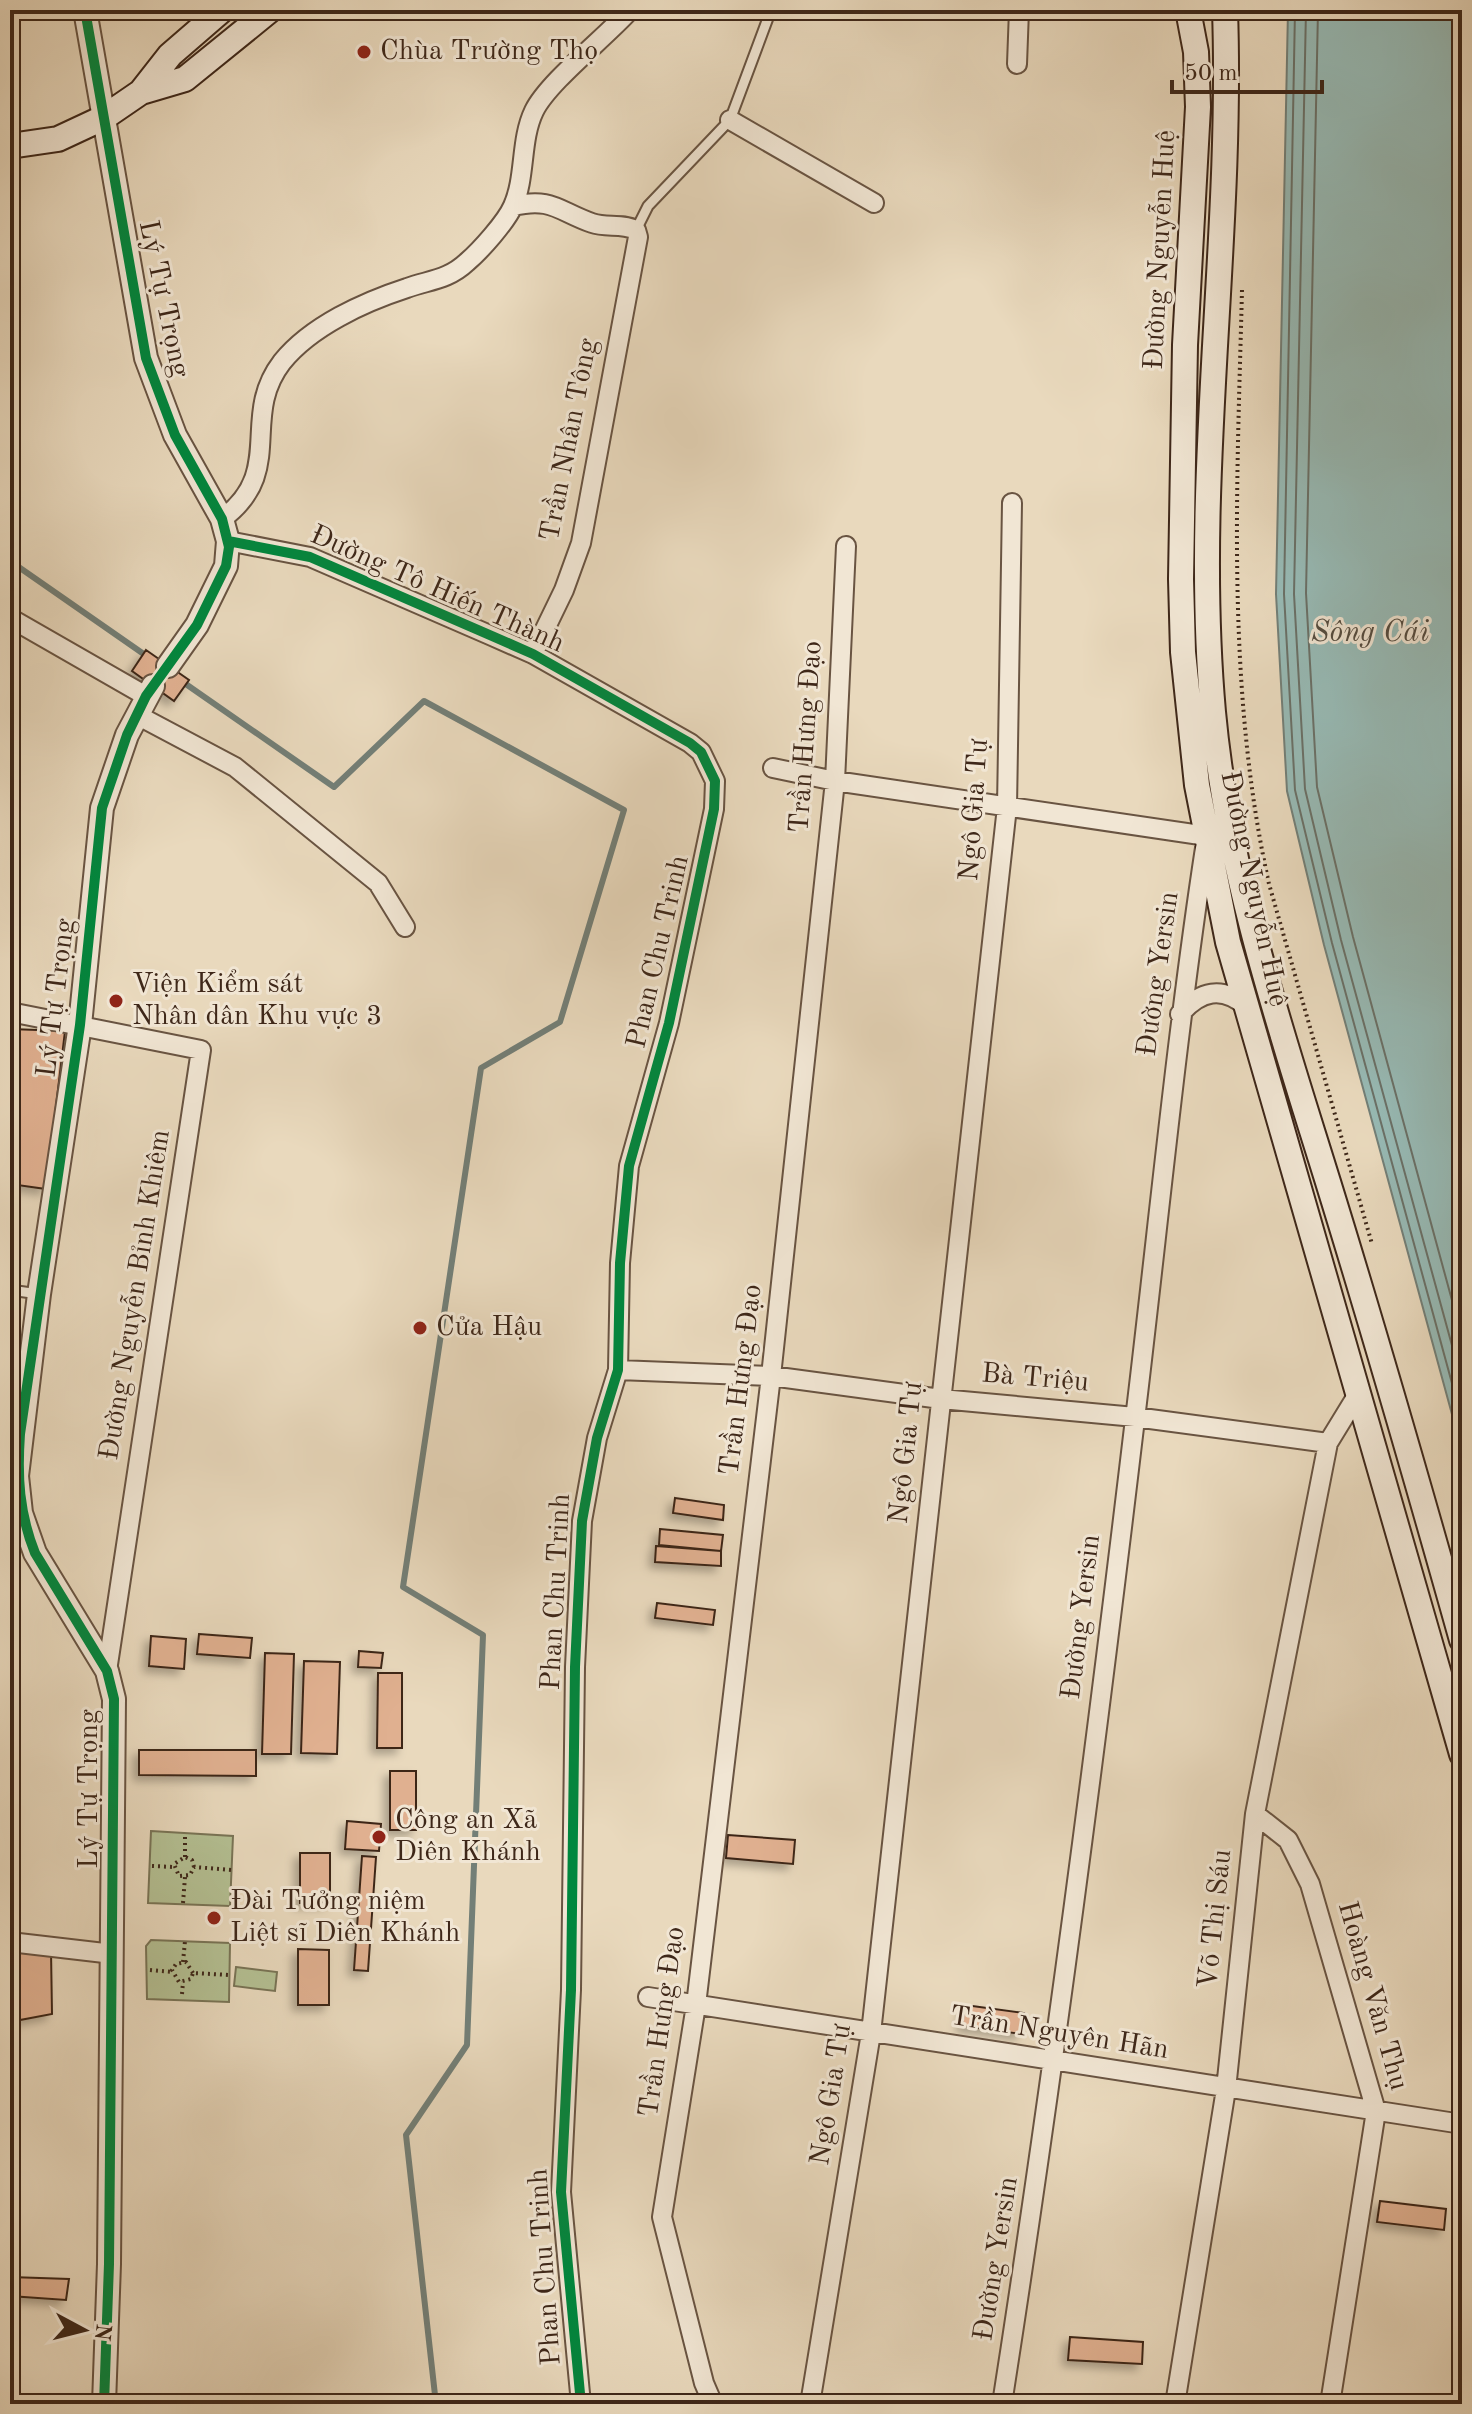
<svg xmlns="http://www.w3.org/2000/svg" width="1472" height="2414" font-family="'Old Standard TT',serif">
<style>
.green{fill:#b4c093;stroke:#797456;stroke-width:2}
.water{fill:#97bab5;stroke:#737f77;stroke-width:2}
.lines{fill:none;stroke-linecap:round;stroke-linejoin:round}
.shore{stroke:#6a7067;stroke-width:2}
.stream{stroke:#737f77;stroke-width:6}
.building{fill:#e0b090;stroke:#3e2719;stroke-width:2;filter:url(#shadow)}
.service-casing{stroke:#695442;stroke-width:13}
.minor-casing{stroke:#695442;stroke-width:22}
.tertiary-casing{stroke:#695442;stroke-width:26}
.secondary-casing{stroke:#3e2719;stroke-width:28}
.path{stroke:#3e2719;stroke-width:4;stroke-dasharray:2 4;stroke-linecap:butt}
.service{stroke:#f1e6d4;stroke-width:9}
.minor{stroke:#f1e6d4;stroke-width:18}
.tertiary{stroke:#f1e6d4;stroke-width:22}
.secondary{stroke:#f1e6d4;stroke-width:24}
.cycleway-casing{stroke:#f1e6d4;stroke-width:15}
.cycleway{stroke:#00873e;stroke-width:10}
.poi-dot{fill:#8f2418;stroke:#f1e6d4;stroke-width:3}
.labels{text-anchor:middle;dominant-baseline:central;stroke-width:6;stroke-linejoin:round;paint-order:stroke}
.poi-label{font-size:28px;fill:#3e2719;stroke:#f1e6d4;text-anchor:start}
.street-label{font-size:28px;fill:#3e2719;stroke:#f1e6d4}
.water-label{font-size:30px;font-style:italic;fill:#544c40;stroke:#f1e6d4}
</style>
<defs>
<filter id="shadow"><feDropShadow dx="-5.5" dy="5.5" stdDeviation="4" flood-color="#0004"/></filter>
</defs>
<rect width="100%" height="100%" fill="#e9d9bd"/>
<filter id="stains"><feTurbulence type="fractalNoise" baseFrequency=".0025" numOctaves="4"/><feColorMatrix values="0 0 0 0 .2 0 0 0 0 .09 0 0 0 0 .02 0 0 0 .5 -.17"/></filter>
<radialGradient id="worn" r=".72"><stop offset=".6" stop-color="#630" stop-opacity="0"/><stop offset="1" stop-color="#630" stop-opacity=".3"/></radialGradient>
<path class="green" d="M 151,1831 L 233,1836 L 230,1906 L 148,1903 Z
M 151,1940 L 230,1943 L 229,2002 L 147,1999 L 146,1946 Z
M 236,1967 L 277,1972 L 275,1991 L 234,1986 Z"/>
<path class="water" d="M 1288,10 L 1462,10 L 1462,1451 L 1324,945 L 1287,791 L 1276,594 Z"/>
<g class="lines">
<path class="shore" d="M 1295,10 L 1284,594 L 1295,790 L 1332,943 L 1462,1420
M 1306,10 L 1294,594 L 1305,789 L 1341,940 L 1462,1382
M 1318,10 L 1306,593 L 1317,787 L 1353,937 L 1462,1337"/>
<path class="stream" d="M 10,426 L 16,432 L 10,447
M 10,561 L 148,657
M 180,680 L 334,787 L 424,701 L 624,810 L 560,1022 L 481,1068 L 403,1587 L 483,1635 L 467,2045 L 406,2135 L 436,2404"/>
</g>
<path class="building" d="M 146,650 L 189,680 L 174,701 L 132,671 Z
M 10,1029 L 65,1031 L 46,1189 L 10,1184 Z
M 675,1498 L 724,1505 L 723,1520 L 673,1513 Z
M 660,1529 L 723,1535 L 721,1551 L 659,1545 Z
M 656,1546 L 721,1551 L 721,1566 L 655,1562 Z
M 657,1603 L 715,1610 L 713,1625 L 655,1618 Z
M 199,1634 L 252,1638 L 250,1658 L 197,1654 Z
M 151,1636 L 186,1639 L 184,1669 L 149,1666 Z
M 359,1651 L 383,1653 L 381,1668 L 358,1667 Z
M 265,1653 L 294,1654 L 291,1754 L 262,1754 Z
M 304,1661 L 340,1662 L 337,1754 L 301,1753 Z
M 378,1673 L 402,1673 L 402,1748 L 377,1748 Z
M 139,1750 L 256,1750 L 256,1776 L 139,1775 Z
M 390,1771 L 416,1771 L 416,1830 L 390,1830 Z
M 347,1821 L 381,1824 L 379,1851 L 345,1849 Z
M 728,1835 L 795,1840 L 793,1864 L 726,1858 Z
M 300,1853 L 330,1853 L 330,1902 L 300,1903 Z
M 362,1856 L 376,1857 L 368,1971 L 354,1970 Z
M 298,1949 L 329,1950 L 329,2005 L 298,2005 Z
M 16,1951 L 51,1951 L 52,2014 L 20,2020 L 17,2002 L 10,2002 L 10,1967 L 16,1967 Z
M 965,2005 L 1024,2013 L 1021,2034 L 962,2026 Z
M 1380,2201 L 1446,2209 L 1444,2230 L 1377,2222 Z
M 10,2277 L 69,2279 L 66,2300 L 10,2296 Z
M 1070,2337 L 1143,2342 L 1142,2364 L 1068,2360 Z"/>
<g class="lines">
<g class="service-casing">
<path id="service" d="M 636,230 L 648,206 L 730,120 L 771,10
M 10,1290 L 39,1294"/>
</g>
<g class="minor-casing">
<path id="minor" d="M 1017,64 L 1019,10
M 730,120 L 874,203
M 513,206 C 552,197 558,211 592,223 C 606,228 622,223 636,230 L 638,237 L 581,543 L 564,590 L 533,654
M 222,519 C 287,471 239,418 282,362 C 311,326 364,302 407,288 C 429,280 448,280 467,262 C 480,251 506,222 513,206 C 526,177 520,140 534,111 C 548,82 606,37 630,10
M 228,541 L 310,557 L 492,636 L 533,654 L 690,743 L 701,752 L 715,781 L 714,809 L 669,1023 L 629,1166 L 620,1263 L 618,1370 L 597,1438 L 582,1521 L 575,1667 L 571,1990 L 561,2192 L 581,2404
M 10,618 L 146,696
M 137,715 L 235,767 L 378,883 L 405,927
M 773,768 L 835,781 L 1207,836 L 1219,834
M 10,1012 L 201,1050 L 107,1671
M 1180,1014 C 1200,991 1222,985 1247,1007
M 618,1370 L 771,1376 L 941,1399 L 1135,1417 L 1328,1443
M 1255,1814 L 1288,1840 L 1310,1884 L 1376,2111 L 1330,2404
M 10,1942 L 113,1954
M 648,1997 L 1462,2124
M 713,2404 L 704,2383 L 662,2217 L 696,2005 L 771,1376 L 835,781 L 846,546
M 810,2404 L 871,2033 L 1007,807 L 1012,503
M 1002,2404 C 1053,2077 1096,1748 1135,1419 C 1158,1229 1176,1038 1205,848
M 1175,2404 L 1226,2089 L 1255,1814 L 1328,1443 L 1358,1394"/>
</g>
<g class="tertiary-casing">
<path id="tertiary" d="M 85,10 L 146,358 L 175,435 L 222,519 L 228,541 L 226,566 L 197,625 L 168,666
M 104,2404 L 109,2264 L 114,1699 L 107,1671 L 35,1553 L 21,1513 L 17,1476 L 39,1294 L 80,1025 L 102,808 L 127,735 L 153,686"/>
</g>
<g class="secondary-casing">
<path id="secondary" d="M 1188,10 L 1196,52 L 1198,107 L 1185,345 L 1181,579 L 1183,652 L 1197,785 L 1228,942 L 1462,1754
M 1225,10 C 1233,244 1192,478 1213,712 C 1228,875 1280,1027 1328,1182 C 1375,1334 1419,1487 1462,1640
M 141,92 L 170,55 L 222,10
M 10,146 L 58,139 L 103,118 L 141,92 L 185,79 L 270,10"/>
</g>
<path class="path" d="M 1242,290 C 1237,488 1226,690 1269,884 L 1372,1244
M 185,1857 L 185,1836
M 152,1866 L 174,1867
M 194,1867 L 192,1860 L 185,1857 L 174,1864 L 179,1876 L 190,1875 L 194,1867 L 232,1870
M 183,1903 L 185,1877
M 183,1962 L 185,1941
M 150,1970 L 173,1972
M 193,1973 L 186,1962 L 176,1964 L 172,1970 L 179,1982 L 191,1979 L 193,1973 L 229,1975
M 182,1994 L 183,1982"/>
<use href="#service" class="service"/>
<use href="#minor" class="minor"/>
<use href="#tertiary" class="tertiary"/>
<use href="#secondary" class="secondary"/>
<g class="cycleway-casing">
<path id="cycleway" d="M 85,10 L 146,358 L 175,435 L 222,519 L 229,547 L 226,566 L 197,625 L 146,696 L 127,735 L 102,808 L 80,1025 L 20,1434 C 17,1477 19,1513 35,1553 L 107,1671 L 114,1699 L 109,2264 L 104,2404
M 228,541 L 310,557 L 492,636 L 533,654 L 690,743 L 701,752 L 715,781 L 714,809 L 669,1023 L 629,1166 L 620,1263 L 618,1370 L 597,1438 L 582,1521 L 575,1667 L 571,1990 L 561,2192 L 581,2404"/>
</g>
<use href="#cycleway" class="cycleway"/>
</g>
<g class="poi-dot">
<circle cx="364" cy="52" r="8"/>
<circle cx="116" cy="1001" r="8"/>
<circle cx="420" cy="1328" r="8"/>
<circle cx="379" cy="1837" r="8"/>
<circle cx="214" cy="1918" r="8"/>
</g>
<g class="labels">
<g class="poi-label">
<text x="380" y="52">Chùa Trường Thọ</text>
<text x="132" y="985">Viện Kiểm sát<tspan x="132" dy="32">Nhân dân Khu vực 3</tspan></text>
<text x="436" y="1328">Cửa Hậu</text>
<text x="395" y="1821">Công an Xã<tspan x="395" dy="32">Diên Khánh</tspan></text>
<text x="230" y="1902">Đài Tưởng niệm<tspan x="230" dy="32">Liệt sĩ Diên Khánh</tspan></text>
</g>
<g class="street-label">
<text transform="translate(1161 250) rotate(-87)">Đường Nguyễn Huệ</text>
<text transform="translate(163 299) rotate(78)">Lý Tự Trọng</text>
<text transform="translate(570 440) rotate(-79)">Trần Nhân Tông</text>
<text transform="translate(437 590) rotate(24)">Đường Tô Hiến Thành</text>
<text transform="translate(807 737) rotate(-86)">Trần Hưng Đạo</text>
<text transform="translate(975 810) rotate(-86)">Ngô Gia Tự</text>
<text transform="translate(1253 889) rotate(78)">Đường Nguyễn Huệ</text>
<text transform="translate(659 952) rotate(-77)">Phan Chu Trinh</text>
<text transform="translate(1159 974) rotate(-82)">Đường Yersin</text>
<text transform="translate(57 998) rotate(-83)">Lý Tự Trọng</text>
<text transform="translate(136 1295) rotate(-81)">Đường Nguyễn Bỉnh Khiêm</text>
<text transform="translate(1035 1379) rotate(5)">Bà Triệu</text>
<text transform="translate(742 1380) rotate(-83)">Trần Hưng Đạo</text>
<text transform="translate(907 1453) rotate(-84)">Ngô Gia Tự</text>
<text transform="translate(557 1592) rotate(-87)">Phan Chu Trinh</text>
<text transform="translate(1082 1617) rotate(-83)">Đường Yersin</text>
<text transform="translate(90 1789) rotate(-90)">Lý Tự Trọng</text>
<text transform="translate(1216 1919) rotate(-84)">Võ Thị Sáu</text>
<text transform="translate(1372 1996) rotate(74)">Hoàng Văn Thụ</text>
<text transform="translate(663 2022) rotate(-82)">Trần Hưng Đạo</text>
<text transform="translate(1059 2034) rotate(9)">Trần Nguyên Hãn</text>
<text transform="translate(832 2095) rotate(-81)">Ngô Gia Tự</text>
<text transform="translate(997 2259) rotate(-81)">Đường Yersin</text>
<text transform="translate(546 2267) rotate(-94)">Phan Chu Trinh</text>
</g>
<g class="water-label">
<text x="1370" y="633">Sông Cái</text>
</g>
</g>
<rect width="1472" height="2414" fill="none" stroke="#e9d9bd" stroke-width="40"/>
<rect x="12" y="12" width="1448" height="2390" fill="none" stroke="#3e2719" stroke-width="4"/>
<rect x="20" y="20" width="1432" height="2374" fill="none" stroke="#3e2719" stroke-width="2"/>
<g transform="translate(84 2330) rotate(97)" stroke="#f1e6d4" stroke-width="6" paint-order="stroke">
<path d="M0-6L14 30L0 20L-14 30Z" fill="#3e2719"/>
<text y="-12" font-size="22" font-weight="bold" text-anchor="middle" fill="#3e2719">N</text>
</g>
<path d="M1172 80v12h150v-12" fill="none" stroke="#3e2719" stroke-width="4"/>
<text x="1184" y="80" font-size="24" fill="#3e2719" stroke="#f1e6d4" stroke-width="6" paint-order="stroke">50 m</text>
<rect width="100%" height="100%" filter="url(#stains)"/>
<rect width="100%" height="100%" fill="url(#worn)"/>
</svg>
